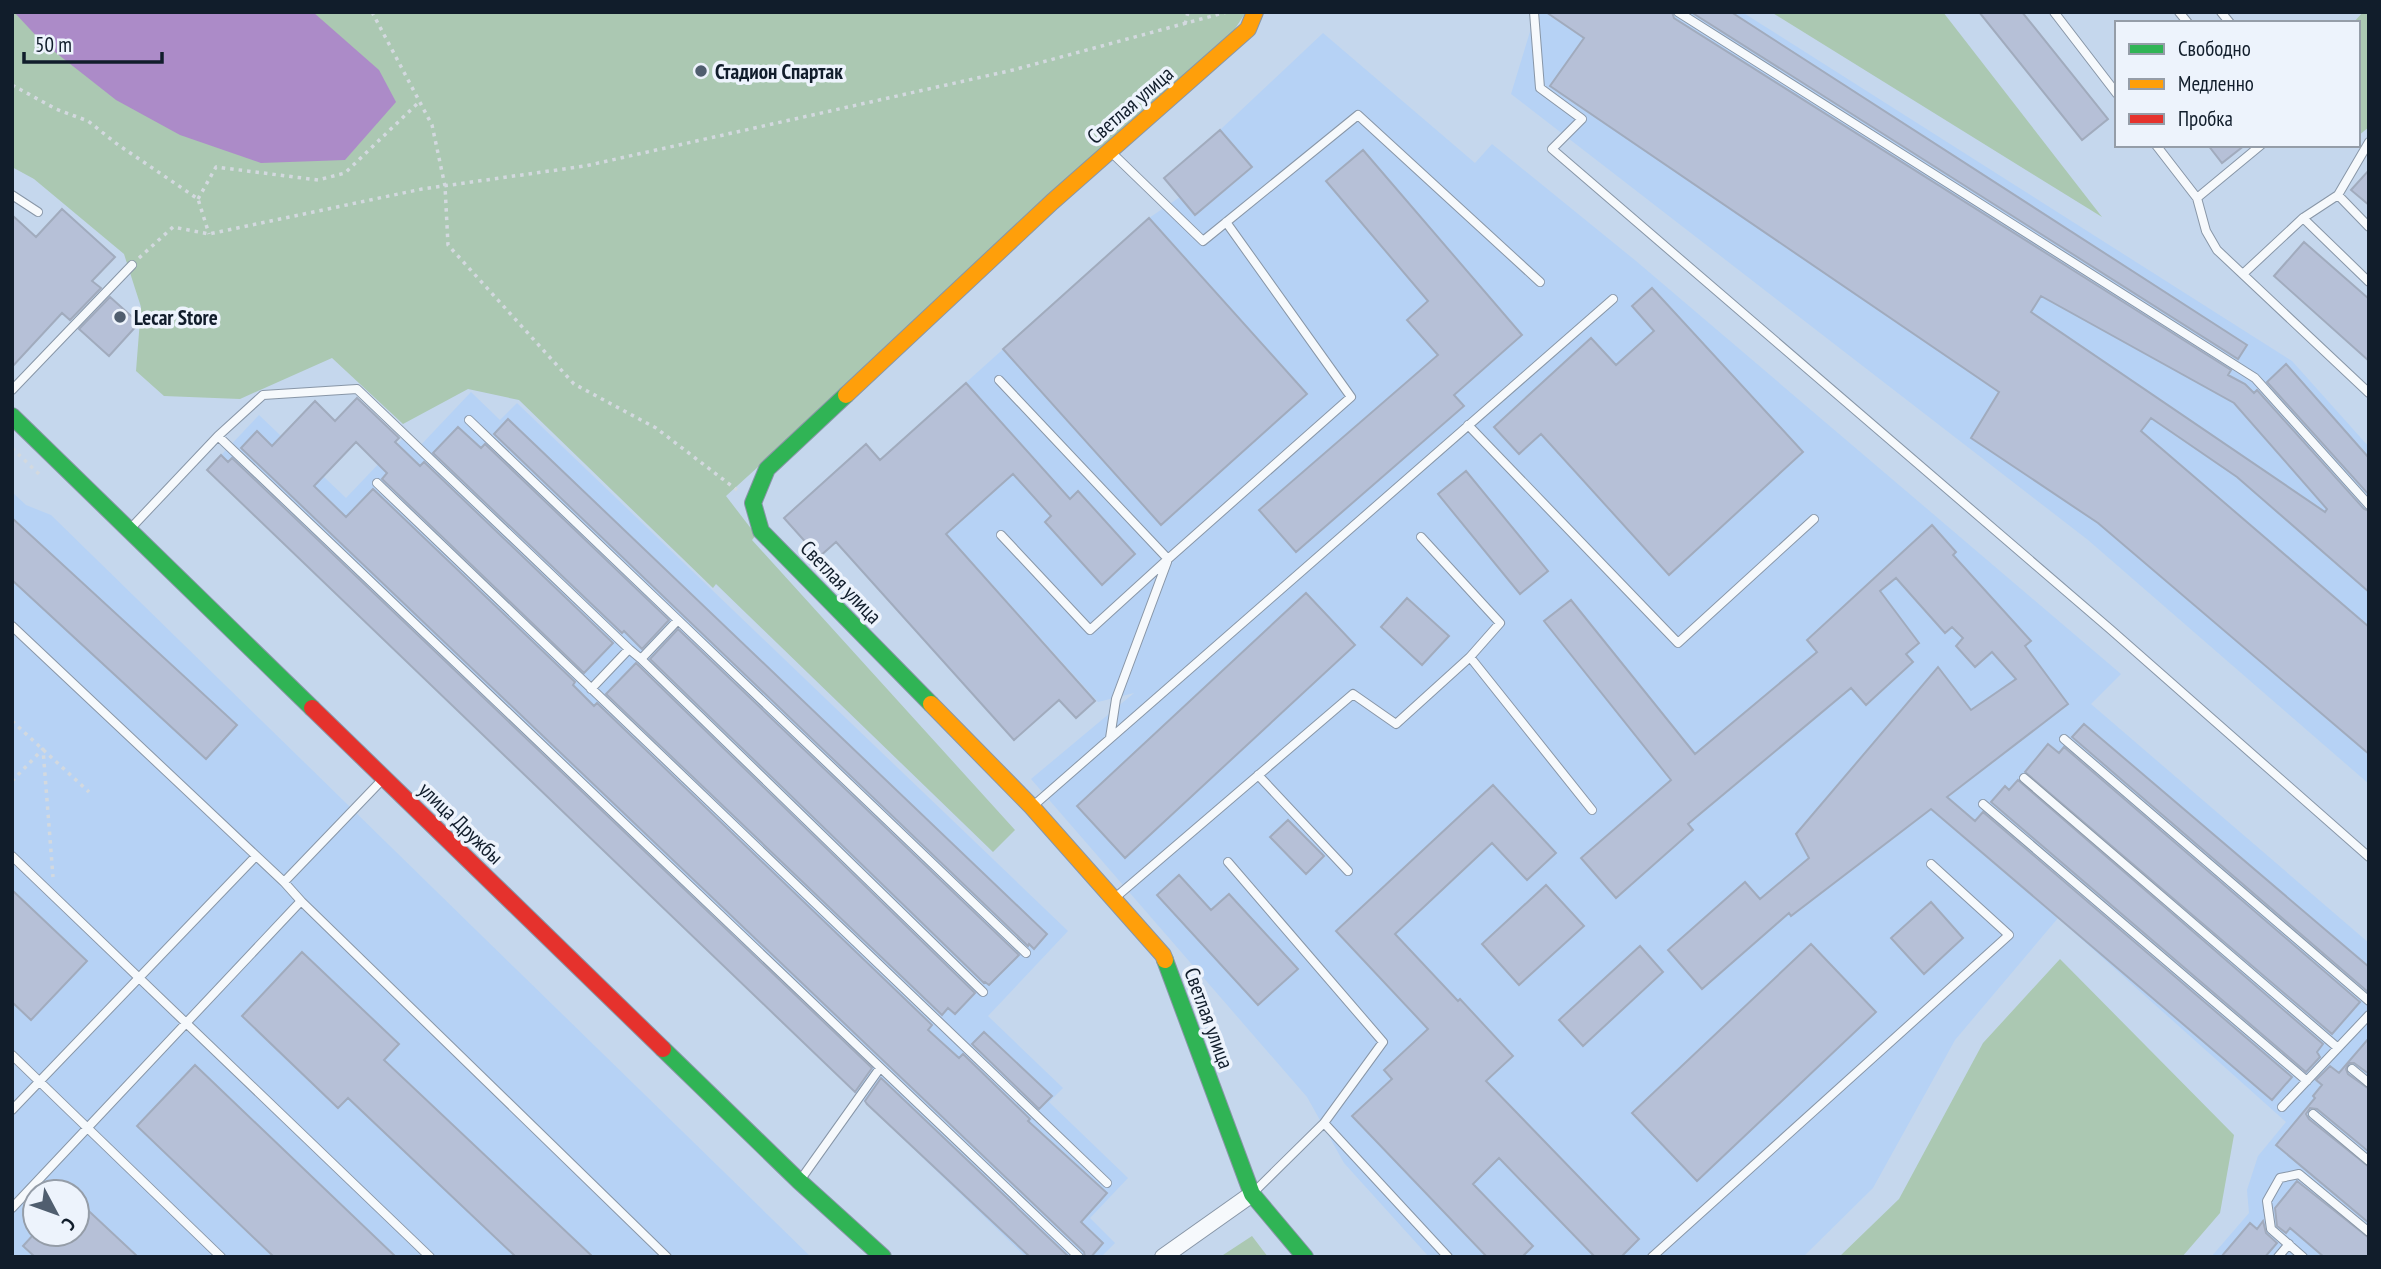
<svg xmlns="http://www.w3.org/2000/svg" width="2381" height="1269" font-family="'PT Sans Narrow',sans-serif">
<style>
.built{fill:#b6d2f5;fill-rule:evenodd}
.green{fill:#abc8b2}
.water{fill:#ac8bc8}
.building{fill:#b6c0d7;stroke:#a1abbd;stroke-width:2;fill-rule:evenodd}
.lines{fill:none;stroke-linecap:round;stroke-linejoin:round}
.lane-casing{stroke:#8896a7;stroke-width:10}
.street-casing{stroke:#8896a7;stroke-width:18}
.fast-casing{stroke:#8896a7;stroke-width:18}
.slow-casing{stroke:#8896a7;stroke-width:18}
.jam-casing{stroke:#8896a7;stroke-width:18}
.path{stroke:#d3d9df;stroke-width:3.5;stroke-dasharray:3.5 5;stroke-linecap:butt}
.lane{stroke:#f6f9fc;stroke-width:8}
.street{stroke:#f6f9fc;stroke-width:16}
.fast{stroke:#30b455;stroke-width:16}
.slow{stroke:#ff9f0a;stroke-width:16}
.jam{stroke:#e5322d;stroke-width:16}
.poi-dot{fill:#505e6f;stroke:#edf3fc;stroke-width:2.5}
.labels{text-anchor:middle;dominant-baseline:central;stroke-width:7;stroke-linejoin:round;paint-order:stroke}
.poi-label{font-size:21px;font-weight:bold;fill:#111d2b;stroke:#edf3fc;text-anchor:start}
.street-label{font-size:21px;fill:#111d2b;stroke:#edf3fc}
</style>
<rect width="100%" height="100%" fill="#c5d7ed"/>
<path class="built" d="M 1536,12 L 1742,12 L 2292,361 L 2369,447 L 2369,784 L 2088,540 L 1511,94 Z
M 1323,33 L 1475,163 L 1492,144 L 1636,261 L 2121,674 L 2091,704 L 2369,943 L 2369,1257 L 2211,1257 L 2249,1213 L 2247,1190 L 2258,1156 L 2286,1122 L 2058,918 L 1955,1040 L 1873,1188 L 1803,1257 L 1429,1257 L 1344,1163 L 1307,1097 L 1031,779 L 1134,693 L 1098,702 L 880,460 L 1149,218 L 1180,197 L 1164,178 L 1220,130 Z
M 471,392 L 500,420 L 517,403 L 1068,931 L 988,1016 L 1063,1088 L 1049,1102 L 1128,1178 L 1090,1218 L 1115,1243 L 1101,1257 L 1026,1257 L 207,470 L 259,415 L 346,498 L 405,436 L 418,448 Z
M 12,492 L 26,505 L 51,515 L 811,1257 L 12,1257 ZM 35,1192 L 77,1192 L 77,1234 L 35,1234 Z"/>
<path class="green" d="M 12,12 L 1246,12 L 1225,44 L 726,496 L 756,535 L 752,540 L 1015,830 L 993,852 L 716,584 L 713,588 L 519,400 L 468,389 L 403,424 L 332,358 L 240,399 L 164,396 L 136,371 L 141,307 L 124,254 L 34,179 L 12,167 Z
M 1771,12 L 1943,12 L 2102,217 Z
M 2363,12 L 2369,12 L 2369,127 L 2358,136 L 2358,23 L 2353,23 Z
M 2060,959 L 2234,1135 L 2220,1213 L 2182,1257 L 1839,1257 L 1899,1199 L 1983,1043 Z
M 1252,1236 L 1268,1257 L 1220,1257 Z"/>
<path class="water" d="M 14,12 L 313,12 L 379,70 L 396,102 L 345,160 L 261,163 L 180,135 L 116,100 L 41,41 Z"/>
<path class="building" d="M 1546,12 L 1672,12 L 1674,18 L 2231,370 L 2228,375 L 2245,384 L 2254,393 L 2257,390 L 2364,509 L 2369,511 L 2369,592 L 2237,477 L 2151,418 L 2141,431 L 2369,627 L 2369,754 L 2098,523 L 1971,438 L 1999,392 L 1550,86 L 1584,38 ZM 2041,296 L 2234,403 L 2327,509 L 2325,512 L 2031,312 Z
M 1691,12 L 1731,12 L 2247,345 L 2238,359 Z
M 1979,12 L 2022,12 L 2108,119 L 2082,140 Z
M 1220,130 L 1252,167 L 1195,215 L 1164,178 Z
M 2208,145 L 2245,145 L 2222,163 Z
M 1363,150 L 1522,335 L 1454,395 L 1464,406 L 1296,552 L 1259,510 L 1438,355 L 1407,320 L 1428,301 L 1326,181 Z
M 2369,170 L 2369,205 L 2351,190 Z
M 62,209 L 115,257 L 92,281 L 101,288 L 70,320 L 62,313 L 12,367 L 12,215 L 36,237 Z
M 1149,218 L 1307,394 L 1161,525 L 1003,349 Z
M 2304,242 L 2369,299 L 2369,361 L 2274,276 Z
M 1652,288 L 1803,452 L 1669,575 L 1541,434 L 1519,454 L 1494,427 L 1591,338 L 1616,365 L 1654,331 L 1632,306 Z
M 110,297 L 139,323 L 109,356 L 79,329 Z
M 2286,364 L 2369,458 L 2369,495 L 2267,382 Z
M 966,383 L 1070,499 L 1078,491 L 1135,554 L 1102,585 L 1045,522 L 1051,516 L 1013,474 L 946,534 L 1095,701 L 1076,718 L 1059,700 L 1014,740 L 836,542 L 819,557 L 784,518 L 866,444 L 880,460 Z
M 357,398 L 399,438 L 395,442 L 420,466 L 424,462 L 613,643 L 584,673 L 382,479 L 387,473 L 356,442 L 314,486 L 346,517 L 373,489 L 575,682 L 573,685 L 594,706 L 597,703 L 932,1025 L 928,1030 L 959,1058 L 963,1054 L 1030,1119 L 1028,1121 L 1107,1193 L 1081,1222 L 1103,1243 L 1091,1257 L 1085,1257 L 1084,1252 L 241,448 L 257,431 L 272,446 L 315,401 L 335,421 Z
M 508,419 L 1047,934 L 1034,949 L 1029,944 L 1028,946 L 494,434 Z
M 458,427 L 481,448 L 485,444 L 669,620 L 642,649 L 624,631 L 622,633 L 433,453 Z
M 221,455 L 228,462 L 232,458 L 872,1068 L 855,1092 L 207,470 Z
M 1466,471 L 1548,571 L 1520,594 L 1438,494 Z
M 12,518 L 237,725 L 206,759 L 12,580 Z
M 1932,525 L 1956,552 L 1953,555 L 2031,641 L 2025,646 L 2068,704 L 1947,797 L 1975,821 L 1983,812 L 2292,1077 L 2272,1100 L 1931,809 L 1791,916 L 1789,913 L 1702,989 L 1668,950 L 1745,882 L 1760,899 L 1809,858 L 1796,834 L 1938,667 L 1971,710 L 2016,679 L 1992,652 L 1975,667 L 1956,646 L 1963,638 L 1952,627 L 1945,633 L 1896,578 L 1880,591 L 1919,643 L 1906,654 L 1913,662 L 1866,705 L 1851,688 L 1688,824 L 1693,830 L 1616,898 L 1581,858 L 1671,780 L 1544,621 L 1571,600 L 1695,754 L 1817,652 L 1807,640 Z
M 1306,593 L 1355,645 L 1125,858 L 1077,806 Z
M 1407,598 L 1449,636 L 1422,665 L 1381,627 Z
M 678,629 L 1019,955 L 989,985 L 985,982 L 984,983 L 650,659 Z
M 636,663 L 975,993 L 955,1014 L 948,1008 L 942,1015 L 606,694 Z
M 2084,724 L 2369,967 L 2368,992 L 2072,737 Z
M 2048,744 L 2059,753 L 2064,747 L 2360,1002 L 2332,1034 L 2025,772 Z
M 2018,780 L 2323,1044 L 2317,1052 L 2320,1057 L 2306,1072 L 1991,802 L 2005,786 L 2009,790 Z
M 1493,785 L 1556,853 L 1527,880 L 1492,843 L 1395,934 L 1458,1001 L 1460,999 L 1513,1056 L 1486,1081 L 1639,1239 L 1621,1257 L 1595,1257 L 1499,1158 L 1473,1184 L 1533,1246 L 1522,1257 L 1487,1257 L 1352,1116 L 1392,1079 L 1384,1070 L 1428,1029 L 1336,931 Z
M 1288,820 L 1324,856 L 1306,874 L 1270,837 Z
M 1179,875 L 1211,910 L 1229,894 L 1298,969 L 1258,1005 L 1157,895 Z
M 1546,885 L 1584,926 L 1519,985 L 1482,944 Z
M 12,890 L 87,961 L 31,1020 L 12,1002 Z
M 1931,902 L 1963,938 L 1924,974 L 1891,938 Z
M 1811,944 L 1876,1012 L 1697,1181 L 1632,1113 Z
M 1640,946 L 1663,972 L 1583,1046 L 1559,1020 Z
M 302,952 L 399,1044 L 384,1060 L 593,1257 L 516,1257 L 348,1098 L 338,1108 L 242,1016 Z
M 984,1032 L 1052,1096 L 1039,1109 L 972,1044 Z
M 2369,1038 L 2369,1074 L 2354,1063 L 2349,1063 L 2346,1069 L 2348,1074 L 2369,1089 L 2369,1152 L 2317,1109 L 2310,1108 L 2306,1114 L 2309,1119 L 2369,1167 L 2369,1223 L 2276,1145 L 2315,1098 L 2313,1096 L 2322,1085 L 2316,1080 L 2330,1066 L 2339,1073 Z
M 195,1065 L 396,1257 L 274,1257 L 137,1126 Z
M 881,1078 L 1069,1257 L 1030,1257 L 867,1104 L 865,1101 Z
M 2297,1181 L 2369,1238 L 2369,1257 L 2324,1257 L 2290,1228 L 2286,1233 L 2277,1226 L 2275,1208 Z
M 77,1200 L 138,1257 L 35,1257 L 23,1246 L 34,1234 L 77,1234 Z
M 2263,1221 L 2266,1233 L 2277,1243 L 2265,1257 L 2221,1257 L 2250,1223 L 2257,1229 Z"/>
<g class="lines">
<g class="lane-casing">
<path id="lane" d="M 1534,12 L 1540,88 L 1582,119 L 1552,149 L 2110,629 L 2369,857
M 1678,12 L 2255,378 L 2369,505
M 2054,12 L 2117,94
M 2179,12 L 2188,23
M 2221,12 L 2230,23
M 2156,145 L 2197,198 L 2206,231 L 2217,250 L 2369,393
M 1112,153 L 1203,241 L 1358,115 L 1540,282
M 12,195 L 38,212
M 2338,195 L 2369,227
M 2197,198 L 2261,145
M 2303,218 L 2369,282
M 2244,273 L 2303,218 L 2338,195 L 2369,142
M 999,380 L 1168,559 L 1351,397 L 1226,222
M 12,390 L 132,265
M 469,420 L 678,620 L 641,659 L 629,649 L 591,689
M 1468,425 L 1678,643 L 1814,519
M 218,436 L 263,395 L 357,389 L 629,649
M 377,483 L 1107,1183
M 130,529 L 218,436 L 1079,1257
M 1001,535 L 1090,630 L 1168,559
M 1421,537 L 1500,623 L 1470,657
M 678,620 L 1026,953
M 12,626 L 284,882 L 382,780
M 641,659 L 983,992
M 1110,738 L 1116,699 L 1167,562
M 2064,739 L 2369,1001
M 1258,775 L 1348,871
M 2024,778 L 2338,1048
M 1983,804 L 2307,1081
M 1033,806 L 1613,299
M 12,856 L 430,1257
M 1228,862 L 1383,1042 L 1324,1123
M 1116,897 L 1353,694 L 1396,724 L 1470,657 L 1592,810
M 301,901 L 667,1257
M 12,1055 L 221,1257
M 2352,1069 L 2369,1083
M 2282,1107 L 2369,1015
M 12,1110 L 256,856
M 2313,1114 L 2369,1161
M 801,1179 L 880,1068
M 1254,1192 L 1324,1123 L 1448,1257
M 12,1208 L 301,901 L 284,882
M 1652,1257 L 2009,935 L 1931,864
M 2278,1257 L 2289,1244
M 2303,1257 L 2271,1229 L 2267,1201 L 2280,1178 L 2299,1174 L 2369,1232"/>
</g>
<g class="street-casing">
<path id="street" d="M 1163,1257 L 1252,1194"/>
</g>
<g class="fast-casing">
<path id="fast" d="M 846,395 L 767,469 L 753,503 L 761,531 L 931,704
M 12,416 L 312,708
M 1165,960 L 1252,1194 L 1305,1257
M 663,1049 L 799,1181 L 883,1257"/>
</g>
<g class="slow-casing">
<path id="slow" d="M 846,395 L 1052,202 L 1248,29 L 1255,12
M 931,704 L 1032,807 L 1163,955 L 1165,960"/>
</g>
<g class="jam-casing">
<path id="jam" d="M 312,708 L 663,1049"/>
</g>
<path class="path" d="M 372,12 L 432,125 L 445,186 L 448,245 L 574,384 L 656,428 L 737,490
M 1185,24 L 1188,12
M 12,85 L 56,109 L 88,121 L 117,144 L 198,199 L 209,234
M 198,199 L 216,167 L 318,180 L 345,173 L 419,102
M 139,258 L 173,227 L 209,234 L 422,189 L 585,166 L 1013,70 L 1227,12
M 12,448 L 42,477
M 12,721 L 89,792
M 12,781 L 43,749 L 53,877"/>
<use href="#lane" class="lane"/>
<use href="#street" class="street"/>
<use href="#fast" class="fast"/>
<use href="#slow" class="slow"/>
<use href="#jam" class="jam"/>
</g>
<g class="poi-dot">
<circle cx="701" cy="71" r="7"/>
<circle cx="120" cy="317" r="7"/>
</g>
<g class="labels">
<g class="poi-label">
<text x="715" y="71">Стадион Спартак</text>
<text x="134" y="317">Lecar Store</text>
</g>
<g class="street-label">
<text transform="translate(1130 105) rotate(-41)">Светлая улица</text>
<text transform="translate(841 582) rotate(46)">Светлая улица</text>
<text transform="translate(461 823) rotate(44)">улица Дружбы</text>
<text transform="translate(1209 1018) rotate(70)">Светлая улица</text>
</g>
</g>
<rect width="2381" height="1269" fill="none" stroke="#111d2b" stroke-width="28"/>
<rect x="2115" y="21" width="245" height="126" fill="#edf3fc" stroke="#959da8" stroke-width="2"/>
<rect x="2129" y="44" width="35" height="10" fill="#30b455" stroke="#959da8" stroke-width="2"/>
<text x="2178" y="56" font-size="21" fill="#111d2b">Свободно</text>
<rect x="2129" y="79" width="35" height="10" fill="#ff9f0a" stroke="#959da8" stroke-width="2"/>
<text x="2178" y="91" font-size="21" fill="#111d2b">Медленно</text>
<rect x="2129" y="114" width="35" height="10" fill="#e5322d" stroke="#959da8" stroke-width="2"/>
<text x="2178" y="126" font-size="21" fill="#111d2b">Пробка</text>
<g transform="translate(56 1213) rotate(131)"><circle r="33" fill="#edf3fc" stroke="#959da8" stroke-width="2"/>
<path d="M0-5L12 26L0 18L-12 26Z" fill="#505e6f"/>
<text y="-10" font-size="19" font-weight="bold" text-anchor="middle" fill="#111d2b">С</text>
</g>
<path d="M24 52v10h138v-10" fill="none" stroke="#111d2b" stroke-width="3.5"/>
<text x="35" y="52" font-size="21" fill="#111d2b" stroke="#edf3fc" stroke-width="5" paint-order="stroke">50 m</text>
</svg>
